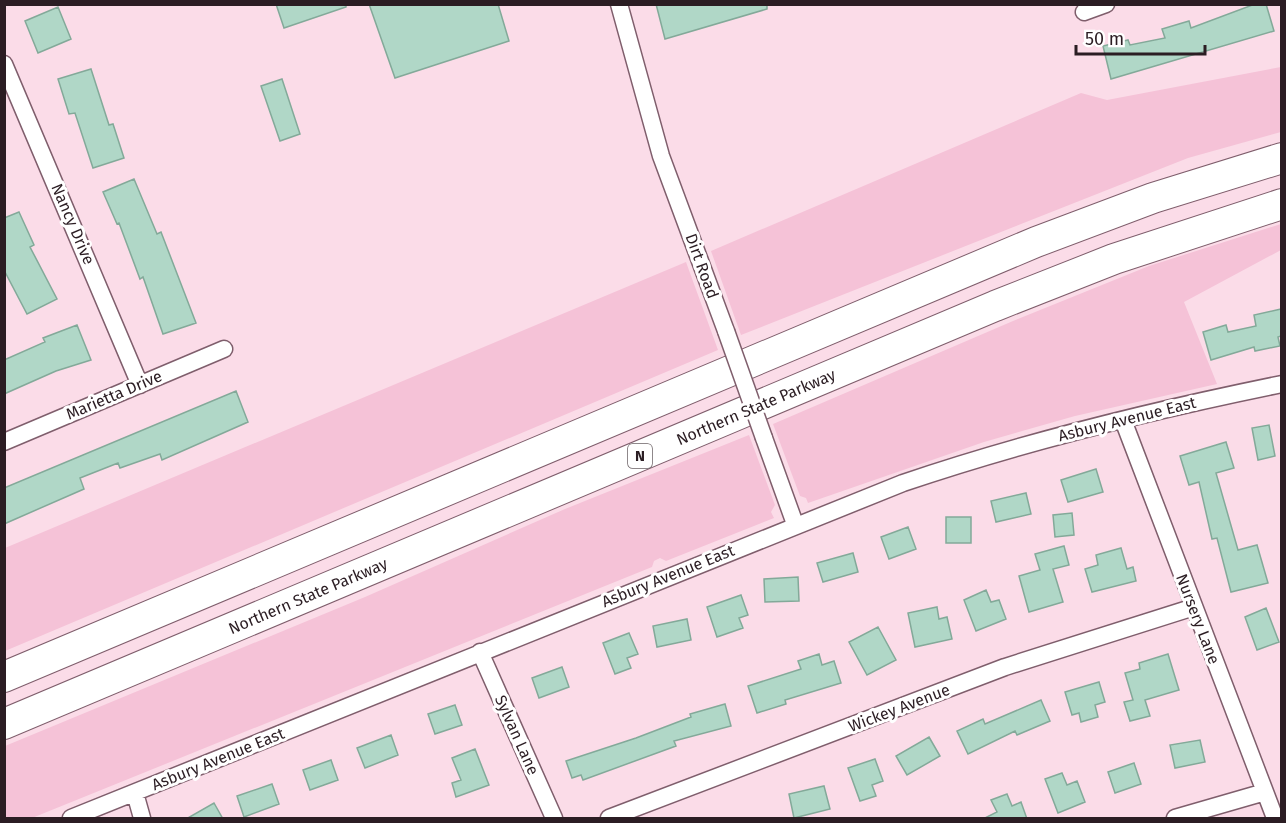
<svg xmlns="http://www.w3.org/2000/svg" width="1286" height="823" font-family="'Fira Sans',sans-serif">
<style>
.green{fill:#f5c2d7}
.building{fill:#b0d7c7;stroke:#83a999;stroke-width:1.5}
.lines{fill:none;stroke-linecap:round;stroke-linejoin:round}
.street-casing{stroke:#7f5e6c;stroke-width:19}
.highway-casing{stroke:#7f5e6c;stroke-width:32}
.street{stroke:#fff;stroke-width:16}
.highway{stroke:#fff;stroke-width:30}
.street-bridge-casing{stroke:#7f5e6c;stroke-width:19;stroke-linecap:butt}
.street-bridge{stroke:#fff;stroke-width:16}
.labels{text-anchor:middle;dominant-baseline:central;stroke-width:6;stroke-linejoin:round;paint-order:stroke}
.shield{fill:#fff;stroke:#6b6165;stroke-width:1.5}
.shield-label{font-size:15px;font-weight:bold;fill:#2b1d23}
.street-label{font-size:16px;fill:#2b1d23;stroke:#fff}
</style>
<rect width="100%" height="100%" fill="#fbdce8"/>
<path class="green" d="M 1281,67 L 1281,132 L 1188,158 L 741,335 L 711,251 L 1081,93 L 1107,100 Z
M 1281,224 L 1281,250 L 1184,302 L 1217,384 L 1075,416 L 984,442 L 808,503 L 806,498 L 800,496 L 773,424 L 1013,321 L 1149,266 Z
M 686,262 L 718,350 L 5,651 L 5,548 Z
M 749,435 L 775,505 L 771,512 L 774,518 L 666,561 L 660,558 L 654,561 L 652,567 L 32,818 L 5,818 L 5,746 L 365,597 L 565,509 Z"/>
<path class="building" d="M 276,4 L 346,4 L 346,7 L 284,28 Z
M 369,4 L 498,4 L 509,41 L 395,78 Z
M 656,4 L 767,4 L 767,9 L 665,39 Z
M 1255,4 L 1266,4 L 1274,31 L 1111,79 L 1103,46 L 1128,40 L 1130,45 L 1165,38 L 1162,29 L 1189,21 L 1191,28 Z
M 58,7 L 71,39 L 38,53 L 25,21 Z
M 91,69 L 109,125 L 113,124 L 124,158 L 93,168 L 75,113 L 69,114 L 58,79 Z
M 282,79 L 300,134 L 280,141 L 261,86 Z
M 134,179 L 157,234 L 161,232 L 196,323 L 163,334 L 143,277 L 140,279 L 119,223 L 117,224 L 103,192 Z
M 19,212 L 34,245 L 30,247 L 57,299 L 27,314 L 4,270 L 4,218 Z
M 1281,309 L 1281,336 L 1278,337 L 1280,346 L 1255,351 L 1254,347 L 1211,360 L 1203,332 L 1226,325 L 1228,332 L 1256,326 L 1254,315 Z
M 77,325 L 91,360 L 56,371 L 4,394 L 4,360 L 45,342 L 43,338 Z
M 236,391 L 248,422 L 162,460 L 160,454 L 120,468 L 118,463 L 80,478 L 84,489 L 4,524 L 4,488 Z
M 1269,425 L 1275,456 L 1258,460 L 1252,428 Z
M 1226,442 L 1234,468 L 1216,473 L 1238,550 L 1257,545 L 1268,583 L 1231,592 L 1217,538 L 1212,539 L 1199,482 L 1189,485 L 1180,456 Z
M 1096,469 L 1103,492 L 1068,502 L 1061,480 Z
M 1026,493 L 1031,514 L 996,522 L 991,501 Z
M 1072,513 L 1074,535 L 1055,537 L 1053,515 Z
M 946,517 L 971,517 L 971,543 L 946,543 Z
M 908,527 L 916,549 L 889,559 L 881,537 Z
M 1064,546 L 1069,565 L 1053,569 L 1063,602 L 1029,612 L 1019,576 L 1040,570 L 1035,554 Z
M 1121,548 L 1127,569 L 1133,567 L 1136,581 L 1092,592 L 1085,569 L 1098,565 L 1096,555 Z
M 853,553 L 858,572 L 823,582 L 817,563 Z
M 798,577 L 799,601 L 765,602 L 764,579 Z
M 986,590 L 991,602 L 999,600 L 1006,619 L 976,631 L 964,600 Z
M 741,595 L 748,615 L 739,618 L 743,628 L 717,637 L 707,607 Z
M 937,607 L 939,619 L 947,617 L 952,639 L 915,647 L 908,613 Z
M 1266,608 L 1279,642 L 1257,650 L 1245,617 Z
M 687,619 L 691,640 L 657,647 L 653,626 Z
M 878,627 L 896,660 L 867,675 L 849,642 Z
M 629,633 L 638,654 L 627,658 L 631,668 L 615,674 L 603,643 Z
M 819,654 L 822,665 L 834,661 L 841,683 L 785,700 L 786,704 L 757,713 L 748,686 L 801,669 L 798,661 Z
M 1168,654 L 1179,690 L 1145,700 L 1150,716 L 1130,721 L 1124,702 L 1133,700 L 1125,673 L 1140,669 L 1139,663 Z
M 562,667 L 569,687 L 539,698 L 532,678 Z
M 1099,682 L 1105,702 L 1095,705 L 1098,717 L 1081,722 L 1079,713 L 1072,715 L 1065,692 Z
M 1041,700 L 1050,721 L 1017,735 L 1015,731 L 968,754 L 957,731 L 983,719 L 985,724 Z
M 725,704 L 731,726 L 674,741 L 676,746 L 583,780 L 581,775 L 572,778 L 566,761 L 636,738 L 691,717 L 690,714 Z
M 455,705 L 462,725 L 435,734 L 428,714 Z
M 391,735 L 398,755 L 365,768 L 357,748 Z
M 929,737 L 940,756 L 907,775 L 896,756 Z
M 1200,740 L 1205,762 L 1175,768 L 1170,745 Z
M 475,749 L 489,785 L 456,797 L 452,783 L 461,780 L 452,758 Z
M 875,759 L 883,781 L 872,785 L 876,796 L 860,801 L 848,768 Z
M 331,760 L 338,780 L 310,790 L 303,770 Z
M 1134,763 L 1141,784 L 1115,793 L 1108,772 Z
M 1062,773 L 1067,785 L 1077,781 L 1085,802 L 1058,813 L 1045,779 Z
M 272,784 L 279,804 L 244,817 L 237,796 Z
M 824,786 L 830,809 L 794,818 L 789,794 Z
M 1007,794 L 1012,806 L 1021,802 L 1027,819 L 983,819 L 997,812 L 991,800 Z
M 214,803 L 223,819 L 186,819 Z"/>
<g class="lines">
<g class="street-casing">
<path id="street" d="M 619,4 L 661,156 L 726,331
M 1084,12 L 1106,4
M 4,64 L 140,385
M 1123,420 L 1275,818
M 764,438 L 795,524
M 4,442 L 224,349
M 480,652 L 554,818
M 135,793 L 142,818
M 71,818 L 903,483 C 1027,441 1154,410 1282,384
M 609,818 L 1005,667 L 1194,607
M 1175,818 L 1265,792"/>
</g>
<g class="highway-casing">
<path id="highway" d="M 4,677 L 1036,242 L 1153,198 L 1282,158
M 4,724 L 995,306 L 1114,259 L 1282,204"/>
</g>
<use href="#street" class="street"/>
<use href="#highway" class="highway"/>
<g class="street-bridge-casing">
<path id="street-bridge" d="M 726,331 L 764,438"/>
</g>
<use href="#street-bridge" class="street-bridge"/>
</g>
<g class="labels">
<rect class="shield" x="628" y="444" width="24" height="24" rx="4.5"/>
<g class="shield-label">
<text x="640" y="456">N</text>
</g>
<g class="street-label">
<text transform="translate(73 224) rotate(67)">Nancy Drive</text>
<text transform="translate(702 266) rotate(70)">Dirt Road</text>
<text transform="translate(114 395) rotate(-23)">Marietta Drive</text>
<text transform="translate(756 407) rotate(-23)">Northern State Parkway</text>
<text transform="translate(1127 419) rotate(-14)">Asbury Avenue East</text>
<text transform="translate(668 576) rotate(-22)">Asbury Avenue East</text>
<text transform="translate(308 596) rotate(-23)">Northern State Parkway</text>
<text transform="translate(1198 619) rotate(69)">Nursery Lane</text>
<text transform="translate(899 708) rotate(-21)">Wickey Avenue</text>
<text transform="translate(517 735) rotate(66)">Sylvan Lane</text>
<text transform="translate(218 759) rotate(-22)">Asbury Avenue East</text>
</g>
</g>
<rect width="1286" height="823" fill="none" stroke="#2b1d23" stroke-width="12"/>
<path d="M1076 45v9h129v-9" fill="none" stroke="#2b1d23" stroke-width="3"/>
<text x="1085" y="45" font-size="18" fill="#2b1d23" stroke="#ffffff" stroke-width="4.5" paint-order="stroke">50 m</text>
</svg>
